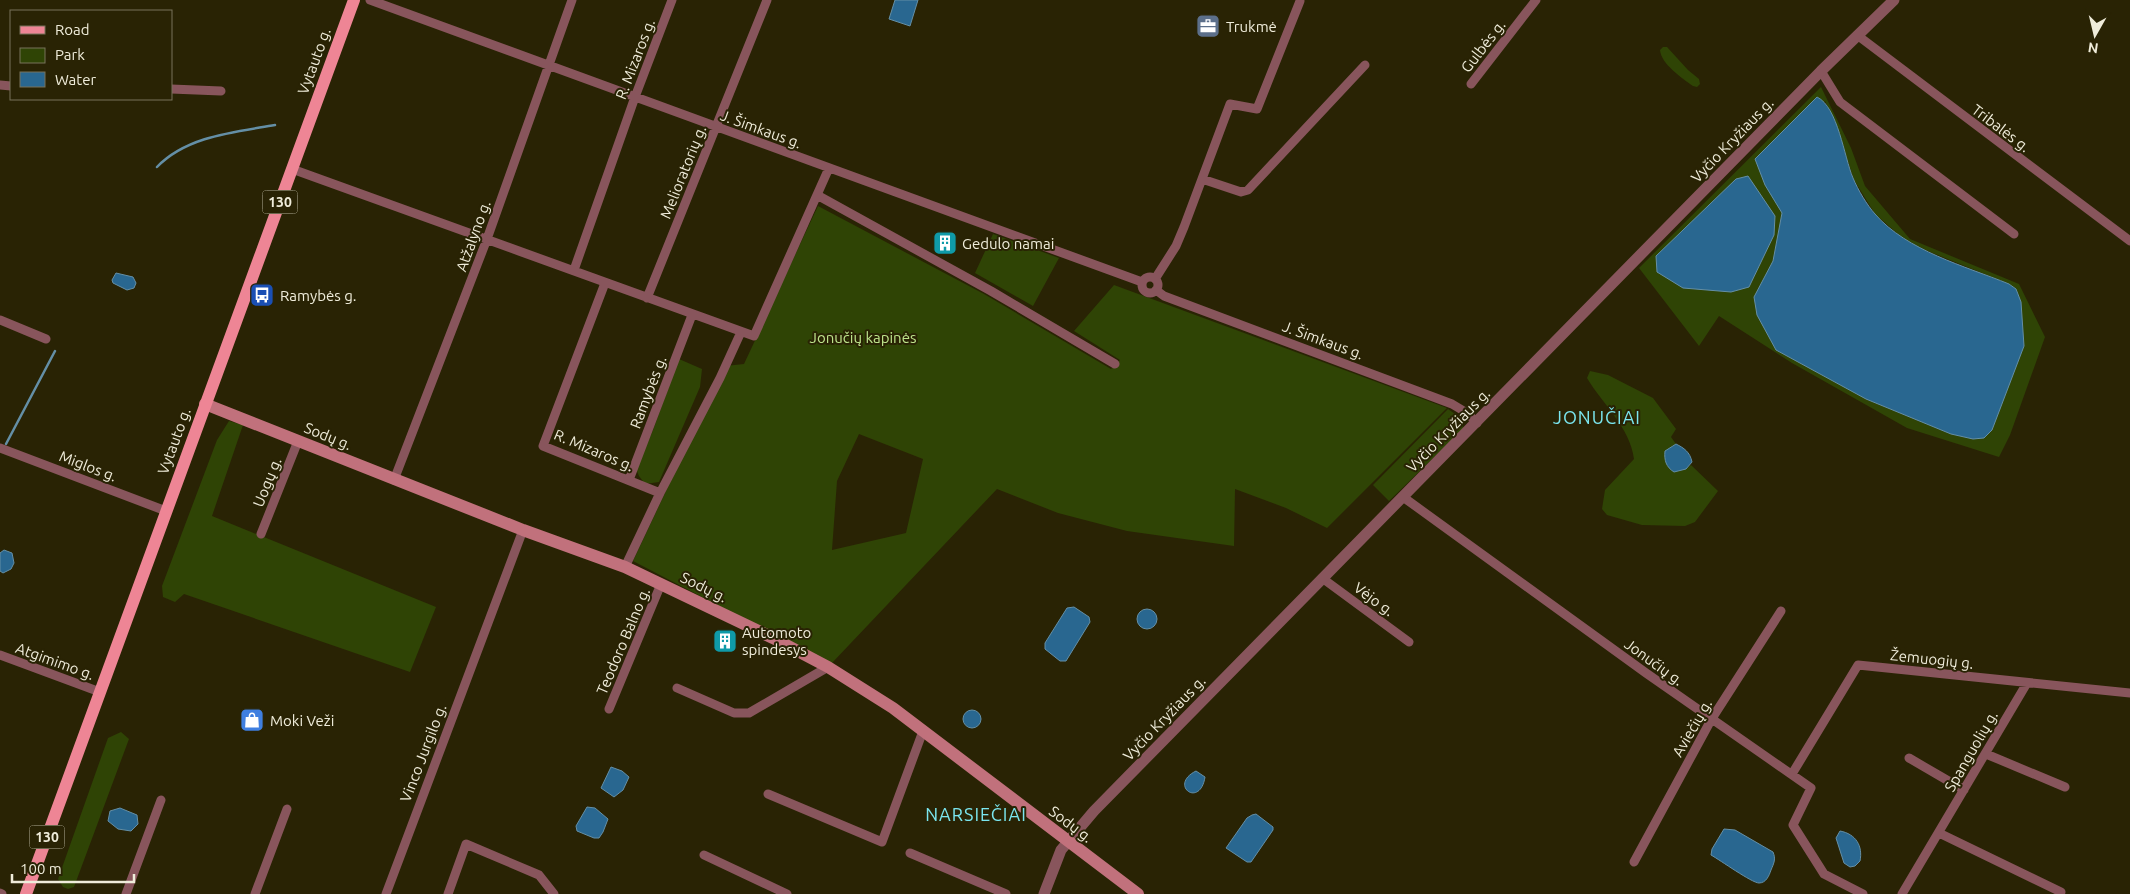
<svg xmlns="http://www.w3.org/2000/svg" width="2130" height="894" font-family="Ubuntu,sans-serif">
<style>
.green{fill:#2f4405;fill-rule:evenodd}
.water{fill:#296790;stroke:#648fa6}
.lines{fill:none;stroke-linecap:round;stroke-linejoin:round}
.stream{stroke:#648fa6;stroke-width:2.5}
.minor{stroke:#88555c;stroke-width:9}
.tertiary{stroke:#88555c;stroke-width:11}
.secondary{stroke:#c1717c;stroke-width:12}
.primary{stroke:#ee8595;stroke-width:12}
.labels{text-anchor:middle;dominant-baseline:central;stroke-width:4;stroke-linejoin:round;paint-order:stroke}
.shield{fill:#292304;stroke:#b4b09a;stroke-width:1}
.shield-label{font-size:14px;font-weight:bold;fill:#efecda}
.poi-label{font-size:15px;fill:#efecda;stroke:#292304;text-anchor:start}
.street-label{font-size:15px;fill:#efecda;stroke:#292304}
.park-label{font-size:15px;fill:#bee48c;stroke:#292304}
.quarter-label{font-size:18px;letter-spacing:1px;fill:#7be6ef;stroke:#292304}
</style>
<rect width="100%" height="100%" fill="#292304"/>
<path class="green" d="M 1663,47 L 1667,47 L 1688,70 L 1699,79 L 1700,84 L 1697,87 L 1693,86 C 1682,78 1661,64 1660,50 Z
M 1821,87 L 1851,148 L 1865,186 L 1910,239 L 2019,284 L 2045,337 L 2010,435 L 1999,457 L 1907,428 L 1792,363 L 1719,316 L 1699,346 L 1639,268 ZM 1825,101 L 1835,122 L 1854,180 L 1875,214 L 1908,243 L 2009,284 L 2016,289 L 2021,302 L 2024,346 L 1973,439 L 1951,434 L 1866,399 L 1754,297 L 1773,261 L 1782,213 ZM 1774,235 L 1749,287 L 1683,287 Z
M 818,206 L 984,294 L 1111,369 L 1120,360 L 1074,331 L 1114,285 L 1447,408 L 1327,528 L 1286,508 L 1235,489 L 1234,546 L 1127,531 L 1058,513 L 997,489 L 831,664 L 633,561 L 725,366 L 744,364 ZM 859,434 L 923,459 L 906,533 L 832,550 L 837,481 Z
M 993,234 L 1059,258 L 1033,306 L 975,273 Z
M 679,359 L 702,369 L 700,387 L 659,482 L 645,484 L 639,476 L 636,469 L 653,430 Z
M 1590,371 L 1608,375 L 1653,398 L 1676,429 L 1671,437 L 1676,444 L 1672,446 L 1674,472 L 1686,469 L 1691,465 L 1718,491 L 1695,522 L 1685,526 L 1642,525 L 1607,515 L 1602,509 L 1605,490 L 1634,459 C 1630,427 1603,405 1587,378 Z
M 1448,409 L 1462,419 L 1463,429 L 1389,501 L 1373,485 Z
M 229,421 L 243,425 L 212,516 L 436,607 L 410,672 L 184,594 L 175,602 L 163,597 L 162,586 L 217,440 Z
M 121,732 L 129,739 L 74,887 L 68,889 L 63,887 L 58,879 L 108,738 Z"/>
<path class="water" d="M 895,0 L 918,0 L 910,26 L 889,19 Z
M 1817,97 C 1838,107 1844,157 1853,178 C 1858,190 1867,205 1875,214 C 1907,251 1965,266 2009,284 L 2016,289 L 2021,302 L 2024,346 L 1992,430 L 1984,438 L 1973,439 L 1951,434 L 1866,399 L 1776,350 L 1757,315 L 1754,297 L 1773,261 L 1782,213 L 1765,185 L 1755,159 Z
M 1748,176 L 1775,216 L 1774,235 L 1749,287 L 1731,292 L 1683,288 L 1657,272 L 1656,256 L 1736,179 Z
M 116,273 L 133,277 L 136,283 L 134,288 L 127,290 L 113,283 L 112,280 Z
M 1676,444 C 1684,448 1690,452 1692,462 L 1686,469 L 1674,472 C 1666,467 1664,460 1665,451 Z
M 4,550 L 12,553 L 14,563 L 11,569 L 3,573 L 0,571 L 0,553 Z
M 1074,607 L 1089,617 L 1090,622 L 1066,661 L 1060,661 L 1045,649 L 1045,643 L 1067,608 Z
M1137 619a10 10 0 1 1 20 0a10 10 0 1 1-20 0Z
M963 719a9 9 0 1 1 18 0a9 9 0 1 1-18 0Z
M 611,767 L 622,771 L 629,777 L 623,790 L 614,797 L 601,788 Z
M 1196,771 L 1205,777 C 1200,809 1168,785 1196,771 Z
M 587,807 L 595,808 L 608,819 L 603,832 L 599,838 L 594,838 L 577,831 L 576,826 Z
M 120,808 L 137,815 L 138,824 L 131,831 L 118,829 L 108,821 L 110,811 Z
M 1252,815 L 1256,814 L 1273,827 L 1273,830 L 1251,862 L 1247,862 L 1226,848 L 1247,818 Z
M 1724,829 L 1735,830 L 1773,852 C 1776,859 1774,863 1771,870 C 1769,876 1766,883 1759,883 C 1752,883 1720,860 1711,855 L 1712,849 Z
M 1840,831 C 1856,834 1863,846 1860,861 L 1855,866 L 1850,867 L 1844,863 L 1836,838 Z"/>
<g class="lines">
<path class="stream" d="M 157,167 C 187,136 235,132 275,125
M 6,444 L 55,351"/>
<path class="minor" d="M 370,0 L 1142,282
M 1857,35 L 2130,241
M 1821,71 L 1840,102 L 2014,234
M 1471,84 L 1536,0
M 0,85 L 11,86
M 171,89 L 221,91
M 292,169 L 754,336 L 829,168
M 1202,179 L 1241,192 L 1248,190 L 1365,65
M 817,195 L 991,291 L 1115,364
M 574,270 L 635,97 L 672,0
M1142 285a8 8 0 1 1 16 0a8 8 0 1 1-16 0Z
M 1155,279 L 1176,246 L 1184,227 L 1230,104 L 1257,109 L 1300,1
M 605,283 L 543,446 L 660,493 L 625,567
M 1156,290 L 1164,296 L 1452,404 L 1467,413 L 1477,423
M 647,298 L 767,0
M 0,320 L 46,339
M 0,448 L 166,511
M 394,480 L 487,239 L 572,0
M 629,480 L 692,315
M 660,493 L 720,378 L 741,332
M 1403,497 L 1646,673 L 1811,788 L 1793,825 L 1824,874 L 1863,894
M 261,534 L 298,441
M 1322,578 L 1409,642
M 0,655 L 100,692
M 677,688 L 734,713 L 749,713 L 828,667
M 609,709 L 661,584
M 1986,754 L 2065,787
M 1909,758 L 1964,790
M 1792,774 L 1858,665 L 2130,693
M 768,794 L 882,842 L 923,731
M 1939,833 L 2061,892
M 910,853 L 1006,894
M 704,855 L 787,894
M 1634,862 L 1711,720 L 1781,611
M 0,893 L 2,894
M 126,894 L 161,800
M 255,894 L 287,809
M 386,894 L 523,530
M 448,894 L 466,844 L 539,875 L 554,894
M 1902,894 L 2027,683"/>
<path class="tertiary" d="M 1044,894 L 1061,850 L 1094,811 L 1821,71 L 1894,0"/>
<path class="secondary" d="M 205,404 L 523,530 L 625,567 L 773,638 L 828,667 L 893,708 L 1138,894"/>
<path class="primary" d="M 26,894 L 354,0"/>
</g>
<defs>
<g id="office-square" transform="scale(1.25)"><rect x="-9" y="-9" width="18" height="18" rx="4" fill="#5c6f8a" stroke="#292304"/><path d="M-6-3h4V-5.5h4V-3h4V5H-6ZM-1-4.5V-3h2v-1.5ZM-6 0V1H6V0Z" fill="#fff"/></g>
<g id="building-square" transform="scale(1.25)"><rect x="-9" y="-9" width="18" height="18" rx="4" fill="#0f9aa8" stroke="#292304"/><path d="M-4-6H4V6H1V3H-1V6H-4ZM-2.5-4.3h1.7v1.8h-1.7ZM.8-4.3h1.7v1.8H.8ZM-2.5-1h1.7V.8h-1.7ZM.8-1h1.7V.8H.8Z" fill="#fff"/></g>
<g id="bus-square" transform="scale(1.25)"><rect x="-9" y="-9" width="18" height="18" rx="4" fill="#1a4fb4" stroke="#292304"/><path d="M-5-6H5V4H4V6H2V4H-2V6H-4V4H-5ZM-3.5-4V0h7V-4ZM-3.5 1.2v1.5H-2V1.2ZM2 1.2v1.5H3.5V1.2Z" fill="#fff"/></g>
<g id="shop-square" transform="scale(1.25)"><rect x="-9" y="-9" width="18" height="18" rx="4" fill="#3f7fe0" stroke="#292304"/><path d="M-5-2.5h2.3a2.7 3.5 0 0 1 5.4 0H5L5.5 6h-11ZM-1.5-2.5h3a1.5 2.3 0 0 0-3 0Z" fill="#fff"/></g>
</defs>
<g fill-rule="evenodd">
<use href="#office-square" x="1208" y="26"/>
<use href="#building-square" x="945" y="243"/>
<use href="#bus-square" x="262" y="295"/>
<use href="#building-square" x="725" y="641"/>
<use href="#shop-square" x="252" y="720"/>
</g>
<g class="labels">
<g class="shield">
<rect x="262.5" y="190.5" width="35" height="23" rx="4"/>
<rect x="29.5" y="825.5" width="35" height="23" rx="4"/>
</g>
<g class="shield-label">
<text x="280" y="202">130</text>
<text x="47" y="837">130</text>
</g>
<g class="poi-label">
<text x="1226" y="26">Trukmė</text>
<text x="962" y="243">Gedulo namai</text>
<text x="280" y="295">Ramybės g.</text>
<text x="742" y="632">Automoto<tspan x="742" dy="17">spindesys</tspan></text>
<text x="270" y="720">Moki Veži</text>
</g>
<g class="street-label">
<text transform="translate(1483 46) rotate(-52)">Gulbės g.</text>
<text transform="translate(635 59) rotate(-69)">R. Mizaros g.</text>
<text transform="translate(314 61) rotate(-70)">Vytauto g.</text>
<text transform="translate(2001 128) rotate(37)">Tribalės g.</text>
<text transform="translate(761 129) rotate(20)">J. Šimkaus g.</text>
<text transform="translate(1732 140) rotate(-46)">Vyčio Kryžiaus g.</text>
<text transform="translate(683 172) rotate(-68)">Melioratorių g.</text>
<text transform="translate(473 236) rotate(-70)">Atžalyno g.</text>
<text transform="translate(1323 340) rotate(20)">J. Šimkaus g.</text>
<text transform="translate(648 392) rotate(-69)">Ramybės g.</text>
<text transform="translate(1448 430) rotate(-45)">Vyčio Kryžiaus g.</text>
<text transform="translate(328 436) rotate(22)">Sodų g.</text>
<text transform="translate(174 441) rotate(-70)">Vytauto g.</text>
<text transform="translate(594 450) rotate(23)">R. Mizaros g.</text>
<text transform="translate(88 466) rotate(21)">Miglos g.</text>
<text transform="translate(267 482) rotate(-68)">Uogų g.</text>
<text transform="translate(704 587) rotate(26)">Sodų g.</text>
<text transform="translate(1374 599) rotate(36)">Vėjo g.</text>
<text transform="translate(623 641) rotate(-67)">Teodoro Balno g.</text>
<text transform="translate(1932 659) rotate(6)">Žemuogių g.</text>
<text transform="translate(55 661) rotate(20)">Atgimimo g.</text>
<text transform="translate(1654 662) rotate(36)">Jonučių g.</text>
<text transform="translate(1164 718) rotate(-46)">Vyčio Kryžiaus g.</text>
<text transform="translate(1692 728) rotate(-60)">Aviečių g.</text>
<text transform="translate(1971 751) rotate(-60)">Spanguolių g.</text>
<text transform="translate(423 753) rotate(-69)">Vinco Jurgilo g.</text>
<text transform="translate(1071 824) rotate(37)">Sodų g.</text>
</g>
<g class="park-label">
<text x="863" y="337">Jonučių kapinės</text>
</g>
<g class="quarter-label">
<text x="1597" y="417">JONUČIAI</text>
<text x="976" y="814">NARSIEČIAI</text>
</g>
</g>
<rect x="10" y="10" width="162" height="90" fill="#292304" stroke="#78735a"/>
<rect x="20" y="26" width="25" height="8" fill="#ee8595" stroke="#78735a"/>
<text x="55" y="35" font-size="15" fill="#efecda">Road</text>
<rect x="20" y="48" width="25" height="15" fill="#2f4405" stroke="#78735a"/>
<text x="55" y="60" font-size="15" fill="#efecda">Park</text>
<rect x="20" y="72" width="25" height="15" fill="#296790" stroke="#78735a"/>
<text x="55" y="85" font-size="15" fill="#efecda">Water</text>
<g transform="translate(2095 35) rotate(188)" stroke="#292304" stroke-width="4" paint-order="stroke">
<path d="M0-4L9 19L0 12L-9 19Z" fill="#efecda"/>
<text y="-8" font-size="14" font-weight="bold" text-anchor="middle" fill="#efecda">N</text>
</g>
<path d="M12 874v8h122v-8" fill="none" stroke="#efecda" stroke-width="2.5"/>
<text x="20" y="874" font-size="15" fill="#efecda" stroke="#292304" stroke-width="4" paint-order="stroke">100 m</text>
</svg>
